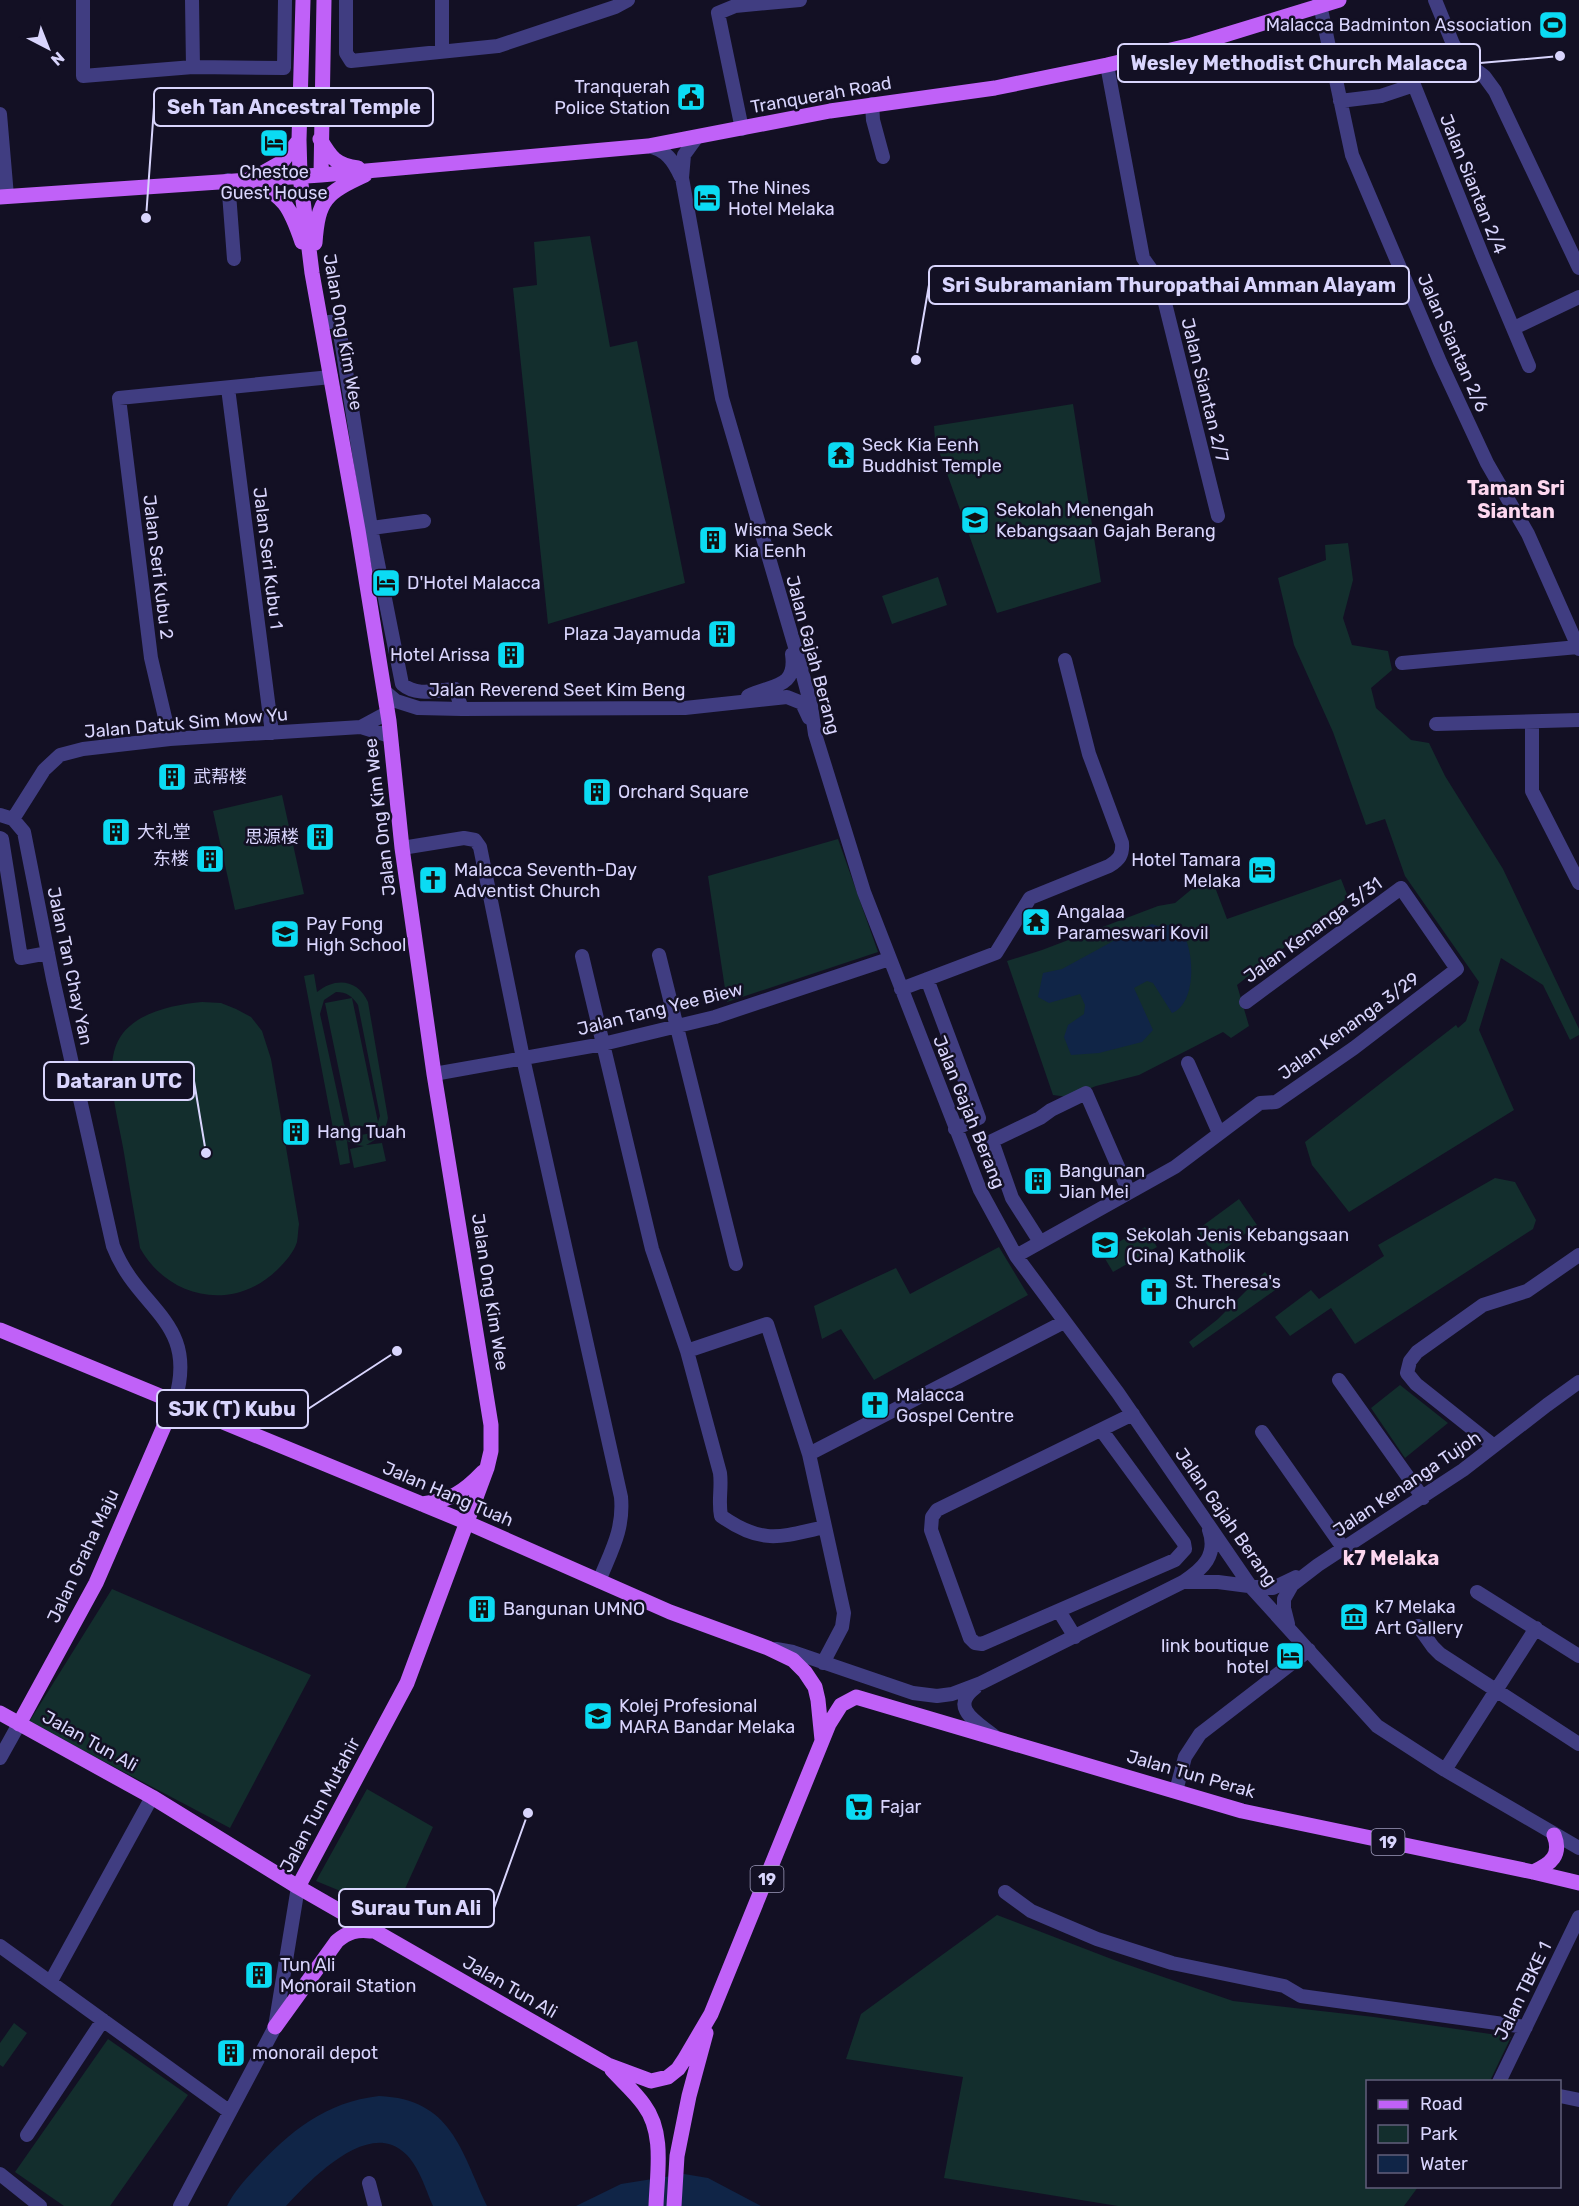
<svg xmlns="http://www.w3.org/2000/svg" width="1579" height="2206" font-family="Rubik,'Noto Sans SC',sans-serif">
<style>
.green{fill:#132e2d;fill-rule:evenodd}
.water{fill:#102547}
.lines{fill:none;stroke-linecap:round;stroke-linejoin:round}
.minor{stroke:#403d81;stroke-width:14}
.major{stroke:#c061f8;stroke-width:15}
.labels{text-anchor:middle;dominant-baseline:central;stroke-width:5;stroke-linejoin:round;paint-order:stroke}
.shield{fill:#131024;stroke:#9e9abc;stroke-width:1.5}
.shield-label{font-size:16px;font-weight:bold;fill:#d9d5fd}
.poi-label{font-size:18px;fill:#d9d5fd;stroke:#131024;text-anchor:start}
.street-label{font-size:18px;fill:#d9d5fd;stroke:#131024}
.neighbourhood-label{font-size:20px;font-weight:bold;fill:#fdd7ef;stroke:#131024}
.leader{fill:none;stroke:#d9d5fd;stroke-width:2}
.callout-dot{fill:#d9d5fd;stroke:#131024;stroke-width:2}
.callout{fill:#131024;stroke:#d9d5fd;stroke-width:2}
.callout-label{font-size:20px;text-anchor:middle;font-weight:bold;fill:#d9d5fd}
</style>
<rect width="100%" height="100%" fill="#131024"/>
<path class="green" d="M 590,236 L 610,347 L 637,341 L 685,583 L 548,624 L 513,288 L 537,285 L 534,242 Z
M 1073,404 L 1101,582 L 997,613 L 935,440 L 934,426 Z
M 1348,543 L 1353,580 L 1343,618 L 1352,645 L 1388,651 L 1392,670 L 1371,688 L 1376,708 L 1411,740 L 1429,743 L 1445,776 L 1503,869 L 1579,1029 L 1579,1035 L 1570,1040 L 1543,985 L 1501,958 L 1479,1030 L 1514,1110 L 1349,1212 L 1312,1165 L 1305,1142 L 1456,1025 L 1458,1028 L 1466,1021 L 1479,982 L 1405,876 L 1385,819 L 1366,825 L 1333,732 L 1294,645 L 1278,578 L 1326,560 L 1325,545 Z
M 938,577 L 947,605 L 892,624 L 882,596 Z
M 282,795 L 304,894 L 235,910 L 213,811 Z
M 838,839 L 878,952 L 727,1002 L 708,876 Z
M 1210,874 L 1227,919 L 1341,879 L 1348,897 L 1237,985 L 1249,1026 L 1231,1038 L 1223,1032 L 1139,1075 L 1096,1086 L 1068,1097 L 1053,1095 L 1007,961 L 1042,950 L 1158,906 L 1175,903 Z
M 314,974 L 317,992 C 335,977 358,979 368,1002 L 388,1118 C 385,1133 379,1138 366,1145 L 382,1143 L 386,1161 L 354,1168 L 350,1149 L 364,1146 L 356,1145 L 347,1141 L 350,1163 L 340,1165 L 304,976 ZM 336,992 C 347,992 352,996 358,1005 L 380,1116 L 378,1122 L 352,998 L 325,1003 L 351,1129 L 378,1123 C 371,1139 352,1138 344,1124 L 320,1014 L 324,1000 Z
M 202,1002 L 221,1003 L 236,1009 L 251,1017 L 262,1031 L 271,1059 L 299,1224 C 298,1230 298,1236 297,1242 C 294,1252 285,1262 278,1269 C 235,1312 169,1300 140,1248 C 135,1217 129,1185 124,1153 C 119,1121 103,1071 118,1041 C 133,1012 173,1005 202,1002 Z
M 1495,1178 L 1515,1182 L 1536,1220 L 1533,1229 L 1355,1344 L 1331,1308 L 1290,1336 L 1275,1317 L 1311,1290 L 1319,1299 L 1384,1256 L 1378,1245 Z
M 1239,1199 L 1257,1225 L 1215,1256 L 1197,1230 Z
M 1145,1227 L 1157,1247 L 1113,1272 L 1101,1252 Z
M 999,1247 L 1028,1295 L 874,1380 L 841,1329 L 822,1339 L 814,1306 L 896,1268 L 910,1294 Z
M 1265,1272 L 1278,1288 L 1193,1348 L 1189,1342 L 1218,1319 Z
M 1400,1385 L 1448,1423 L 1405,1458 L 1371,1408 Z
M 112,1589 L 311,1675 L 230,1828 L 29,1722 Z
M 367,1789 L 433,1827 L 394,1913 L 316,1881 Z
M 997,1915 L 1114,1960 L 1233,2001 L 1374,2017 L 1511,2037 L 1490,2081 L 1368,2082 L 1368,2186 L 1418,2187 L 1404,2206 L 1118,2206 L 944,2178 L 963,2077 L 846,2059 L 861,2014 Z
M 14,2023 L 27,2033 L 3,2067 L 0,2065 L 0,2043 Z
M 108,2039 L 188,2095 L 110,2206 L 64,2206 L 15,2172 Z"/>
<path class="water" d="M 1152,924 L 1161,927 L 1172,924 C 1175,927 1181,930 1183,934 C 1195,953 1196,1004 1172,1013 L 1153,983 L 1147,981 L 1134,988 L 1153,1030 L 1142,1042 L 1099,1053 L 1071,1055 L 1064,1037 L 1068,1025 L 1084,1014 L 1085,1005 L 1080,994 L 1049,1003 L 1038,997 L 1043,973 L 1062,969 L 1117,939 Z
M 379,2096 C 452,2099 461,2151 487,2206 L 433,2206 C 425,2188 418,2162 401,2150 C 365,2122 309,2181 286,2206 L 227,2206 C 233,2193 245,2180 255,2169 C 290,2131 326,2102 379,2096 Z
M 684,2174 L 708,2178 L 761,2206 L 576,2206 L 621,2184 Z"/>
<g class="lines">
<path class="minor" d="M 83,0 L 83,76 L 193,67 L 284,68 L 285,0
M 192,0 L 193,67
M 346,0 L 346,53 L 351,61 L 498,46 L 615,7 L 628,0
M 442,0 L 442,51
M 1319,0 L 1352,155 L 1440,362 L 1487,463 L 1528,534 L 1579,649
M 1435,0 L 1453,44 L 1463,60 L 1484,76 L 1495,91 L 1579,268
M 1107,65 L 1143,258 L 1155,275 L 1162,291 L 1218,516
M 1340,101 L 1381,96 L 1414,85 L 1483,257 L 1529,366
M 872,104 L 873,120 L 883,157
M 0,114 L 7,196
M 742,129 L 718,13 L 735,6 L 800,0
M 697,137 L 684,155 L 682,178 L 722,398 L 800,664 L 811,706 L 815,734 L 864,892 L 980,1190 L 1016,1256 L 1118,1393 L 1251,1587 L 1377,1726 L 1445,1770 L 1579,1848
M 648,146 C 666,150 673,160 681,177
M 228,180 L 234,259
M 321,323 L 338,321 L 371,528 L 402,684 C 417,697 437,690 455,689 L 462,709
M 1514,328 L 1579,297
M 228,388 L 272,733
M 364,529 L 424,521
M 1402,663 L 1578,647
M 384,691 L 396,701 L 418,708 L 462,709 L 685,708 L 787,697 L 802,703 L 809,718
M 748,696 C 772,684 797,689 792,654
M 1532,722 L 1532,791 L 1579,883
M 1436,724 L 1579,720
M 361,727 L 387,713
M 170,739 L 151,658 L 119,398 L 331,377
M 0,815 L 13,819 L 24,832 L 53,979 L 113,1246 C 138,1311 199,1320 175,1401
M 13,819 L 44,770 L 60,755 L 83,749 L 170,739 L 361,727 L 390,736
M 0,838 L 2,839 L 21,958 L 48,953
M 402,848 L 464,838 L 475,840 L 480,847 L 523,1058 L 621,1497 C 624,1530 611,1551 599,1581
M 659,955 L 736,1264
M 582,956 L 652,1249 L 687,1351 L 720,1473 C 722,1488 718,1501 721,1516 C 762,1545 780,1537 825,1527
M 927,979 L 979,1118 L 955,1129
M 901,989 L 996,953 L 1030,898 L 1109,866 C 1119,860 1123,855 1122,843 L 1089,754 L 1065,660
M 1188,1063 L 1219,1133
M 434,1074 L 603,1044 L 715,1017 L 889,959
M 1040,1242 L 1012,1198 L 992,1141 L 1040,1118 L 1051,1110 L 1086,1093 L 1129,1192
M 1016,1256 L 1175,1167 L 1260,1103 L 1276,1102 L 1354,1048 L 1457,969 L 1401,888 L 1246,1002
M 687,1351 L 767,1324 L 809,1454 L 844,1613 L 842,1627 L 823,1663
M 1339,1380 L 1423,1498
M 1102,1431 L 1184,1543 L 1185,1549 L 1175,1560 L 982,1644 L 975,1643 L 970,1638 L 931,1530 L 932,1517 L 937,1510 L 1133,1414
M 1262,1432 L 1344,1549
M 1494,1446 L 1416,1384 L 1407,1373 L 1410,1361 L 1417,1352 L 1483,1305 L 1527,1291 L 1579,1255
M 809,1454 L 1064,1322
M 1183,1582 L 1218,1582 L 1264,1588 L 1273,1588 L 1296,1577
M 1477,1592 L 1579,1656
M 1059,1611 L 1075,1637
M 1288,1624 L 1284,1608 L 1284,1599 L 1292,1585 L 1318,1565 L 1463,1470 L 1547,1405 L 1579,1382
M 1418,1626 L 1433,1647 L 1440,1654 L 1579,1744
M 776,1649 L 793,1652 L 913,1693 L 937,1696 L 952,1694 L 981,1683 L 1183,1582 C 1203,1569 1218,1555 1209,1530
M 975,1688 C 949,1708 977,1722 994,1736
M 0,1758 L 19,1724
M 1445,1770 L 1536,1628
M 1176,1791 L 1185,1757 L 1200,1734 L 1309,1650
M 1005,1892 L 1031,1911 L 1097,1939 L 1172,1963 L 1284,1986 L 1301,1996 L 1526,2027
M 0,1946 L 230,2112
M 51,1981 L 152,1797
M 1499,2082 L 1579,1917
M 1560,2096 L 1579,2100
M 27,2135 L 103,2020
M 0,2174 L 40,2206
M 369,2183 L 375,2206
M 180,2206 L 275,2027 L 298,1887"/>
<path class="major" d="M 320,139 C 331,158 336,165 358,168
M 259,175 L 282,162 L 299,140
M 321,175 L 324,0
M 251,178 C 285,199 289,204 302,242
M 0,197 L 321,175 L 648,146 L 830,111 L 995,88 L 1107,65 L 1192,45 L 1339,0
M 315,243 C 318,199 326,193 365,175
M 0,1330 L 468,1523 L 670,1612 L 768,1648 L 793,1660 L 805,1672 L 815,1687 L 818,1700 L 822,1740
M 422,1504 C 451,1500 463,1493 483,1472
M 0,1713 L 152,1797 L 298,1887 L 608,2065 L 651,2081 L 668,2077 L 678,2069 L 684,2060 L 711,2014 L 829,1724 L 841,1705 L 856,1697 L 1242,1811 L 1533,1872 L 1579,1883
M 19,1724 L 96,1583 L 175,1401
M 1533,1872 C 1551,1864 1562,1855 1554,1835
M 298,1887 L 407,1683 L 487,1468 L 491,1451 L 491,1425 L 434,1074 L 402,848 L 389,721 L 358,530 L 312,273 L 300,176 L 299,140 L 303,0
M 275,2027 L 337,1941 C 348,1932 357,1929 371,1931
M 612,2070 C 622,2081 635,2092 644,2105 C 665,2133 657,2173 656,2206
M 674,2206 L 677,2156 L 689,2096 L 706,2033"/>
</g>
<defs>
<g id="stadium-square" transform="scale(1.5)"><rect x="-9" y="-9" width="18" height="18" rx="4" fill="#0bdbf3" stroke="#131024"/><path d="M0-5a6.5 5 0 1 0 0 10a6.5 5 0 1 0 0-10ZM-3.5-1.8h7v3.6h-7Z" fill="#111"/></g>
<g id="civic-square" transform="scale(1.5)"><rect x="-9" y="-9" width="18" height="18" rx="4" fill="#0bdbf3" stroke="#131024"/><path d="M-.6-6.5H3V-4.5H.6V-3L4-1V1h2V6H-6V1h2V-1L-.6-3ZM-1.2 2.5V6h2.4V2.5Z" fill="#111"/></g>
<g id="hotel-square" transform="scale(1.5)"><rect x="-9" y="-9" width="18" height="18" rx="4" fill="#0bdbf3" stroke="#131024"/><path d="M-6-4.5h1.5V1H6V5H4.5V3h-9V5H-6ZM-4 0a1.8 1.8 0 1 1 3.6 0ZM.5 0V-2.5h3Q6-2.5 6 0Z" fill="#111"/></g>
<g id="temple-square" transform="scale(1.5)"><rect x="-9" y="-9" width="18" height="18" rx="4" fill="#0bdbf3" stroke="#131024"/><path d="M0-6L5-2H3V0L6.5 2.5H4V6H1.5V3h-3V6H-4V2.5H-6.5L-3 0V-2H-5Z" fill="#111"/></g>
<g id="school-square" transform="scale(1.5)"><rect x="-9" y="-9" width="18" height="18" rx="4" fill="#0bdbf3" stroke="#131024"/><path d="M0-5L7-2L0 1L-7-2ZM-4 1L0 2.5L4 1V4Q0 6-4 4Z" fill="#111"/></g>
<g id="building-square" transform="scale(1.5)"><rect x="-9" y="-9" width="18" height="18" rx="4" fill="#0bdbf3" stroke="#131024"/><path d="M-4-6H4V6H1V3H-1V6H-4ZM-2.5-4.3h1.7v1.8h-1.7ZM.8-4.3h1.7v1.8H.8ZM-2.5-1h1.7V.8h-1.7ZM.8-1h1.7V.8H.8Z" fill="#111"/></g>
<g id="church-square" transform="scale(1.5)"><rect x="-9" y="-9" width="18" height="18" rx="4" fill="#0bdbf3" stroke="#131024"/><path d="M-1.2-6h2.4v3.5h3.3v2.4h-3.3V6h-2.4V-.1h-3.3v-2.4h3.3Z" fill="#111"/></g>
<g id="museum-square" transform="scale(1.5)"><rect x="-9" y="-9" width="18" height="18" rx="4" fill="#0bdbf3" stroke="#131024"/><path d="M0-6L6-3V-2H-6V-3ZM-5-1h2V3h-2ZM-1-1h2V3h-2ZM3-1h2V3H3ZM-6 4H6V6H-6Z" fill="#111"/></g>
<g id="university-square" transform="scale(1.5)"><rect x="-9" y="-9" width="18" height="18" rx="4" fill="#0bdbf3" stroke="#131024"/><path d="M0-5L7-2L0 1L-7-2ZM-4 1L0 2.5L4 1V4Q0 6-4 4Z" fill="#111"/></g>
<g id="supermarket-square" transform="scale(1.5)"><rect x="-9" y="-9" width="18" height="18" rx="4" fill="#0bdbf3" stroke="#131024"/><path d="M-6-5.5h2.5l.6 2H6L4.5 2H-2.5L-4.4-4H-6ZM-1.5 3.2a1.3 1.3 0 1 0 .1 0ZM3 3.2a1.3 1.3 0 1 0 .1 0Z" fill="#111"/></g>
</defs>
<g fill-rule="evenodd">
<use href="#stadium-square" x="1553" y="25"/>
<use href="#civic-square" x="691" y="97"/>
<use href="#hotel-square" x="274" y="143"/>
<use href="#hotel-square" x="707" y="198"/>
<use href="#temple-square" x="841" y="455"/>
<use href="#school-square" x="975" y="520"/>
<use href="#building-square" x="713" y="540"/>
<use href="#hotel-square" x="386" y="583"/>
<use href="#building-square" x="722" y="634"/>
<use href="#building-square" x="511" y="655"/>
<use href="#building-square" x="172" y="777"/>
<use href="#building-square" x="597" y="792"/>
<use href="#building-square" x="116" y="832"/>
<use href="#building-square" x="320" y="837"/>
<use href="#building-square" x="210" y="859"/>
<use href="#hotel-square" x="1262" y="870"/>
<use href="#church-square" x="433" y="880"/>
<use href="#temple-square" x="1036" y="922"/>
<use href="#school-square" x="285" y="934"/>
<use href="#building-square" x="296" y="1132"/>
<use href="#building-square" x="1038" y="1181"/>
<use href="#school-square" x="1105" y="1245"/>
<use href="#church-square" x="1154" y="1292"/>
<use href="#church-square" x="875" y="1405"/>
<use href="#building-square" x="482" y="1609"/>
<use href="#museum-square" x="1354" y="1617"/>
<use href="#hotel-square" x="1290" y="1656"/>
<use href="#university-square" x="598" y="1716"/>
<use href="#supermarket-square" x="859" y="1807"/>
<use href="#building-square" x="259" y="1975"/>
<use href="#building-square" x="231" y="2053"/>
</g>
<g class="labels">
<g class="shield">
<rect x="1371.5" y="1829" width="33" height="26" rx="4.5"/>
<rect x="750.5" y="1866" width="33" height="26" rx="4.5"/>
</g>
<g class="shield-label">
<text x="1388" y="1842">19</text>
<text x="767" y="1879">19</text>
</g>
<g class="poi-label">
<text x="1532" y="25" text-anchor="end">Malacca Badminton Association</text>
<text x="670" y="87" text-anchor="end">Tranquerah<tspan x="670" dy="21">Police Station</tspan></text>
<text x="274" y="172" text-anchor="middle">Chestoe<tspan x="274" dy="21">Guest House</tspan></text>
<text x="728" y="188">The Nines<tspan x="728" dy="21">Hotel Melaka</tspan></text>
<text x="862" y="445">Seck Kia Eenh<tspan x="862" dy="21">Buddhist Temple</tspan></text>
<text x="996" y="510">Sekolah Menengah<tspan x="996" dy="21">Kebangsaan Gajah Berang</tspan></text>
<text x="734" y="530">Wisma Seck<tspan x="734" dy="21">Kia Eenh</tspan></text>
<text x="407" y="583">D'Hotel Malacca</text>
<text x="701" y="634" text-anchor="end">Plaza Jayamuda</text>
<text x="490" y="655" text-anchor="end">Hotel Arissa</text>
<text x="193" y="777">武帮楼</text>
<text x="618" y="792">Orchard Square</text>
<text x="137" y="832">大礼堂</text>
<text x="299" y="837" text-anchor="end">思源楼</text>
<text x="189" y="859" text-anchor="end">东楼</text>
<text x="1241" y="860" text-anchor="end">Hotel Tamara<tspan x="1241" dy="21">Melaka</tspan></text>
<text x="454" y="870">Malacca Seventh-Day<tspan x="454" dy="21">Adventist Church</tspan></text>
<text x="1057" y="912">Angalaa<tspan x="1057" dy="21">Parameswari Kovil</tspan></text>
<text x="306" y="924">Pay Fong<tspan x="306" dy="21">High School</tspan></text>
<text x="317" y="1132">Hang Tuah</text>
<text x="1059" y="1171">Bangunan<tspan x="1059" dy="21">Jian Mei</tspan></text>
<text x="1126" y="1235">Sekolah Jenis Kebangsaan<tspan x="1126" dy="21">(Cina) Katholik</tspan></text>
<text x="1175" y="1282">St. Theresa's<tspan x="1175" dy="21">Church</tspan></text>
<text x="896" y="1395">Malacca<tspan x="896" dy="21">Gospel Centre</tspan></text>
<text x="1375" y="1607">k7 Melaka<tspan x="1375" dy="21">Art Gallery</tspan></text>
<text x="503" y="1609">Bangunan UMNO</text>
<text x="1269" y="1646" text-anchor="end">link boutique<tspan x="1269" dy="21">hotel</tspan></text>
<text x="619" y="1706">Kolej Profesional<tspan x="619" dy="21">MARA Bandar Melaka</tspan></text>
<text x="880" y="1807">Fajar</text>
<text x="280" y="1965">Tun Ali<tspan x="280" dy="21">Monorail Station</tspan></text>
<text x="252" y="2053">monorail depot</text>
</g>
<g class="street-label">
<text transform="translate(821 95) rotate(-10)">Tranquerah Road</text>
<text transform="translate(1473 184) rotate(68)">Jalan Siantan 2/4</text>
<text transform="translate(343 332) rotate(80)">Jalan Ong Kim Wee</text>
<text transform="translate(1453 343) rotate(66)">Jalan Siantan 2/6</text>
<text transform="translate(1205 390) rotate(76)">Jalan Siantan 2/7</text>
<text transform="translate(268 558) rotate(83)">Jalan Seri Kubu 1</text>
<text transform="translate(158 567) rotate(83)">Jalan Seri Kubu 2</text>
<text transform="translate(813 655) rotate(75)">Jalan Gajah Berang</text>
<text x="557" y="690">Jalan Reverend Seet Kim Beng</text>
<text transform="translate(186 723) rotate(-5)">Jalan Datuk Sim Mow Yu</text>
<text transform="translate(380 817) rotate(-97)">Jalan Ong Kim Wee</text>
<text transform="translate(1313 930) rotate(-36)">Jalan Kenanga 3/31</text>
<text transform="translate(70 966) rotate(78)">Jalan Tan Chay Yan</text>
<text transform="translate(660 1009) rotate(-14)">Jalan Tang Yee Biew</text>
<text transform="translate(1349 1026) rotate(-36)">Jalan Kenanga 3/29</text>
<text transform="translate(969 1112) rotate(68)">Jalan Gajah Berang</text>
<text transform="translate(490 1292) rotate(81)">Jalan Ong Kim Wee</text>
<text transform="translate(1407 1484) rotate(-34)">Jalan Kenanga Tujoh</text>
<text transform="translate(448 1494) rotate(23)">Jalan Hang Tuah</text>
<text transform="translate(1226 1517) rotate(55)">Jalan Gajah Berang</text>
<text transform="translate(83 1556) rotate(-65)">Jalan Graha Maju</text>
<text transform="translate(90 1741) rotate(29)">Jalan Tun Ali</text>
<text transform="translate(1191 1774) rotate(16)">Jalan Tun Perak</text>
<text transform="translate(320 1805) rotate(-62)">Jalan Tun Mutahir</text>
<text transform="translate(510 1987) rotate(30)">Jalan Tun Ali</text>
<text transform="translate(1523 1991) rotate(-64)">Jalan TBKE 1</text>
</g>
<g class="neighbourhood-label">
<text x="1516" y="488">Taman Sri<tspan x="1516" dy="23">Siantan</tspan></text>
<text x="1391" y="1558">k7 Melaka</text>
</g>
</g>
<path class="leader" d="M1560 56L1480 63M146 218L154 107M916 360L929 285M206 1153L194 1081M397 1351L308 1409M528 1813L494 1908"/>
<g class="callout-dot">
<circle cx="1560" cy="56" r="6"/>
<circle cx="146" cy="218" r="6"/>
<circle cx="916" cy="360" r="6"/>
<circle cx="206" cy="1153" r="6"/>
<circle cx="397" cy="1351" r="6"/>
<circle cx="528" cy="1813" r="6"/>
</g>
<g class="callout">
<rect x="1118" y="44" width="362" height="38" rx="6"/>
<rect x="154" y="88" width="279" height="38" rx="6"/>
<rect x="929" y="266" width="480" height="38" rx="6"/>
<rect x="44" y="1062" width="150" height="38" rx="6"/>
<rect x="157" y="1390" width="151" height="38" rx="6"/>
<rect x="339" y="1889" width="155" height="38" rx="6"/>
</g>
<g class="callout-label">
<text x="1299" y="70">Wesley Methodist Church Malacca</text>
<text x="294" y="114">Seh Tan Ancestral Temple</text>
<text x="1169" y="292">Sri Subramaniam Thuropathai Amman Alayam</text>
<text x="119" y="1088">Dataran UTC</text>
<text x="232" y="1416">SJK (T) Kubu</text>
<text x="416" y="1915">Surau Tun Ali</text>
</g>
<rect x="1366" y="2080" width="195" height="108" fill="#131024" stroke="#625f7b" stroke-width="1.5"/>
<rect x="1378" y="2100" width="30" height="9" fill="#c061f8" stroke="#625f7b" stroke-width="1.5"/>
<text x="1420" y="2110" font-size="18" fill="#d9d5fd">Road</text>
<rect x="1378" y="2125" width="30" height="18" fill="#132e2d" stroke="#625f7b" stroke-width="1.5"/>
<text x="1420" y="2140" font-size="18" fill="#d9d5fd">Park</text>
<rect x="1378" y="2155" width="30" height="18" fill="#102547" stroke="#625f7b" stroke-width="1.5"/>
<text x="1420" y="2170" font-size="18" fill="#d9d5fd">Water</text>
<g transform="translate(48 48) rotate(138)" stroke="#131024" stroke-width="4.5" paint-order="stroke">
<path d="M0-4.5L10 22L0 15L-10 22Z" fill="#d9d5fd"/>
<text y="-9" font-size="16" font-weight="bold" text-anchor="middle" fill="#d9d5fd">N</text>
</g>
</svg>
